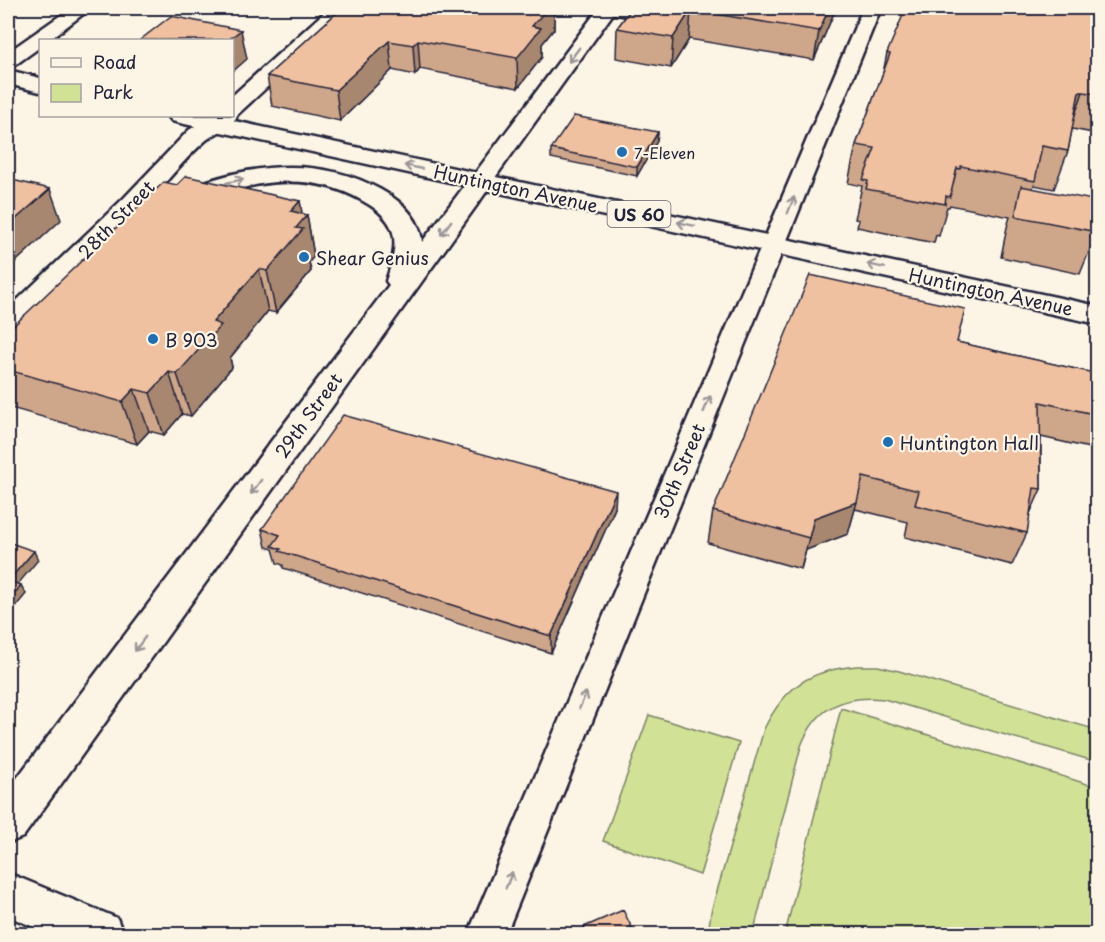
<svg xmlns="http://www.w3.org/2000/svg" width="1105" height="942" font-family="'Playpen Sans',sans-serif">
<style>
.green{fill:#d1e195;stroke:#7a8268;stroke-width:1.5}
.lines{fill:none;stroke-linecap:round;stroke-linejoin:round}
.lane-casing{stroke:#22223b;stroke-width:5}
.street-casing{stroke:#22223b;stroke-width:5}
.secondary-casing{stroke:#22223b;stroke-width:5}
.primary-casing{stroke:#22223b;stroke-width:5}
.lane{fill:#fcf5e5;fill-rule:evenodd}
.street{fill:#fcf5e5;fill-rule:evenodd}
.secondary{fill:#fcf5e5;fill-rule:evenodd}
.primary{fill:#fcf5e5;fill-rule:evenodd}
.wall{fill:#cea68a;stroke:#22223b;stroke-width:1.5}
.shaded-wall{fill:#a88770;stroke:#22223b;stroke-width:1.5}
.building{fill:#f0c1a0;stroke:#22223b;stroke-width:1.5}
.oneway{stroke:#9a9698}
.poi-dot{fill:#1f6fb2;stroke:#fcf5e5;stroke-width:2}
.labels{text-anchor:middle;dominant-baseline:central;stroke-width:4.5;stroke-linejoin:round;paint-order:stroke}
.far-poi-label{font-size:15px;fill:#22223b;stroke:#fcf5e5;text-anchor:start}
.shield{fill:#fcf5e5;stroke:#63616e;stroke-width:1.5}
.shield-label{font-size:16px;font-weight:bold;fill:#22223b}
.street-label{font-size:18px;fill:#22223b;stroke:#fcf5e5}
.poi-label{font-size:18px;fill:#22223b;stroke:#fcf5e5;text-anchor:start}
</style>
<rect width="100%" height="100%" fill="#fcf5e5"/>
<filter id="ink" filterUnits="userSpaceOnUse"><feTurbulence type="fractalNoise" baseFrequency=".0167" numOctaves="2"/><feDisplacementMap in="SourceGraphic" scale="12" xChannelSelector="R" yChannelSelector="G"/><feConvolveMatrix kernelMatrix="1 2 1 2 8 2 1 2 1" color-interpolation-filters="sRGB"/></filter>
<g filter="url(#ink)">
<path class="green" d="M 857,666 L 878,666 L 899,671 L 1097,730 L 1097,762 L 884,699 C 843,695 816,707 801,746 L 753,934 L 708,934 L 711,912 L 764,729 C 785,686 810,670 857,666 Z
M 841,708 L 1097,787 L 1097,934 L 785,934 Z
M 649,715 L 739,743 L 700,875 L 603,841 Z"/>
<g class="lines">
<g class="lane-casing">
<path id="lane" d="M 603,8 L 645,12 L 650,15 L 645,18 L 606,13 L 601,10 Z"/>
</g>
<g class="street-casing">
<path id="street" d="M 71,8 L 91,8 L 49,40 L 40,40 L 40,47 L 15,65 L 8,67 L 8,52 Z
M 599,8 L 617,8 L 489,186 L 481,188 L 473,186 L 470,181 L 473,176 Z
M 863,8 L 881,8 L 506,934 L 468,934 Z"/>
</g>
<g class="secondary-casing">
<path id="secondary" d="M 329,8 L 352,8 L 237,115 C 234,126 215,133 205,141 C 182,161 163,186 143,208 C 216,171 304,147 381,190 C 401,201 420,218 422,242 L 472,176 L 481,173 L 490,176 L 494,181 L 23,837 L 8,843 L 8,790 L 389,285 L 386,281 C 399,244 401,222 363,201 C 290,159 211,193 144,229 C 129,238 110,245 96,255 C 88,261 81,270 73,277 C 55,296 37,314 18,332 L 8,334 L 8,309 L 123,199 L 189,130 L 211,116 L 232,116 L 232,96 Z"/>
</g>
<g class="primary-casing">
<path id="primary" d="M 8,70 L 40,78 L 40,92 L 8,84 Z
M 168,116 L 211,116 L 1098,306 L 1098,324 L 180,123 L 172,121 Z
M 8,873 L 117,918 L 123,934 L 50,934 L 8,916 Z"/>
</g>
<use href="#lane" class="lane"/>
<use href="#street" class="street"/>
<use href="#secondary" class="secondary"/>
<use href="#primary" class="primary"/>
</g>
<path class="wall" d="M 132,8 L 168,8 L 161,13 Z
M 342,8 L 554,8 L 554,29 L 542,44 L 542,57 L 518,88 L 420,69 L 415,75 L 392,70 L 340,121 L 272,106 L 267,76 Z
M 632,8 L 836,8 L 814,60 L 689,39 L 671,68 L 616,58 L 617,28 Z
M 1098,8 L 1098,134 L 1072,129 L 1068,151 L 1054,189 L 1034,185 L 1033,188 L 1097,232 L 1080,274 L 1001,257 L 1007,227 L 1010,217 L 950,205 L 949,207 L 947,207 L 939,236 L 936,235 L 934,243 L 857,227 L 859,220 L 855,219 L 862,186 L 848,183 L 856,145 L 883,73 L 887,53 Z
M 658,132 L 657,141 L 637,176 L 551,158 L 551,149 Z
M 177,185 L 300,201 L 302,214 L 307,215 L 314,256 L 309,262 L 311,271 L 276,313 L 268,311 L 230,358 L 232,367 L 191,416 L 182,414 L 164,435 L 149,431 L 137,444 L 11,408 L 8,399 L 8,331 Z
M 957,342 L 1098,374 L 1098,450 L 1041,437 L 1041,489 L 1029,516 L 1027,533 L 1012,565 L 905,537 L 908,522 L 855,509 L 848,534 L 806,550 L 801,569 L 708,543 L 713,511 Z
M 615,508 L 551,653 L 283,568 L 283,565 L 277,563 L 273,549 L 266,547 L 262,529 Z"/>
<path class="shaded-wall" d="M 160,8 L 168,8 L 161,13 Z
M 541,8 L 554,8 L 554,29 L 542,44 L 542,57 L 518,88 L 517,58 Z
M 829,8 L 836,8 L 814,60 L 819,31 Z
M 691,10 L 689,39 L 671,68 L 673,38 Z
M 241,30 L 247,59 L 232,72 L 232,40 L 228,40 Z
M 418,40 L 420,69 L 415,75 L 413,45 Z
M 389,41 L 392,70 L 340,121 L 336,90 Z
M 1079,92 L 1083,92 L 1070,129 Z
M 658,132 L 657,141 L 637,176 L 637,167 Z
M 50,189 L 61,220 L 8,269 L 8,226 Z
M 300,201 L 303,219 L 307,215 L 314,256 L 309,262 L 311,271 L 276,313 L 267,271 L 291,211 Z
M 259,269 L 268,311 L 230,358 L 232,367 L 191,416 L 177,374 L 213,322 Z
M 169,372 L 182,414 L 164,435 L 150,393 Z
M 134,389 L 149,431 L 137,444 L 122,402 Z
M 616,491 L 615,508 L 551,653 L 551,636 Z
M 857,502 L 848,534 L 806,550 L 801,569 L 814,518 Z
M 34,551 L 38,560 L 13,590 L 8,581 Z
M 21,585 L 26,594 L 8,616 L 8,602 Z"/>
<path class="building" d="M 342,8 L 548,8 L 532,26 L 541,28 L 517,58 L 418,40 L 413,45 L 389,41 L 336,90 L 267,76 Z
M 632,8 L 829,8 L 819,31 L 691,10 L 673,38 L 617,28 Z
M 906,8 L 1098,8 L 1098,94 L 1083,92 L 1079,92 L 1068,151 L 1042,146 L 1035,181 L 961,166 L 960,169 L 957,168 L 950,197 L 946,196 L 945,204 L 866,189 L 868,181 L 863,180 L 875,148 L 856,145 L 890,54 L 887,53 Z
M 171,16 L 241,30 L 228,40 L 140,40 Z
M 574,116 L 658,132 L 637,167 L 551,149 Z
M 186,176 L 300,201 L 291,211 L 307,215 L 296,228 L 303,229 L 267,271 L 259,269 L 213,322 L 221,325 L 177,374 L 169,372 L 150,393 L 134,389 L 122,402 L 8,370 L 8,331 L 164,182 L 177,185 Z
M 8,179 L 50,189 L 8,226 Z
M 1021,186 L 1098,201 L 1097,232 L 1015,216 Z
M 810,275 L 965,309 L 957,342 L 1098,374 L 1098,415 L 1040,402 L 1041,489 L 1034,488 L 1027,533 L 915,505 L 919,491 L 863,477 L 857,502 L 814,518 L 809,538 L 713,511 Z
M 343,415 L 616,491 L 551,636 L 279,551 L 281,549 L 272,546 L 280,535 L 262,529 Z
M 8,542 L 34,551 L 8,581 L 21,585 L 8,602 Z
M 623,910 L 635,934 L 587,934 L 584,927 Z"/>
<defs><path id="oneway-shaft" d="M-6 0H5M1.5-3L5.5 0L1.5 3" fill="none" stroke-width="1.6" stroke-linecap="round" stroke-linejoin="round" transform="scale(1.5)"/></defs>
<g class="oneway">
<use href="#oneway-shaft" transform="translate(574 55) rotate(126)"/>
<use href="#oneway-shaft" transform="translate(413 167) rotate(-168)"/>
<use href="#oneway-shaft" transform="translate(235 181) rotate(-13)"/>
<use href="#oneway-shaft" transform="translate(791 205) rotate(-68)"/>
<use href="#oneway-shaft" transform="translate(686 224) rotate(-168)"/>
<use href="#oneway-shaft" transform="translate(446 228) rotate(126)"/>
<use href="#oneway-shaft" transform="translate(876 266) rotate(-168)"/>
<use href="#oneway-shaft" transform="translate(707 404) rotate(-67)"/>
<use href="#oneway-shaft" transform="translate(256 487) rotate(126)"/>
<use href="#oneway-shaft" transform="translate(140 644) rotate(126)"/>
<use href="#oneway-shaft" transform="translate(583 700) rotate(-67)"/>
<use href="#oneway-shaft" transform="translate(509 880) rotate(-68)"/>
</g>
</g>
<g class="poi-dot">
<circle cx="622" cy="152" r="6"/>
<circle cx="304" cy="257" r="6"/>
<circle cx="153" cy="339" r="6"/>
<circle cx="888" cy="442" r="6"/>
</g>
<g class="labels">
<g class="far-poi-label">
<text x="634" y="152">7-Eleven</text>
</g>
<rect class="shield" x="607.5" y="201" width="63" height="26" rx="4.5"/>
<g class="shield-label">
<text x="639" y="214">US 60</text>
</g>
<g class="street-label">
<text transform="translate(516 188) rotate(12)">Huntington Avenue</text>
<text transform="translate(116 219) rotate(-46)">28th Street</text>
<text transform="translate(991 291) rotate(12)">Huntington Avenue</text>
<text transform="translate(308 415) rotate(-54)">29th Street</text>
<text transform="translate(679 471) rotate(-67)">30th Street</text>
</g>
<g class="poi-label">
<text x="316" y="257">Shear Genius</text>
<text x="165" y="339">B 903</text>
<text x="900" y="442">Huntington Hall</text>
</g>
</g>
<rect width="1105" height="942" fill="none" stroke="#fcf5e5" stroke-width="30"/>
<rect x="15" y="15" width="1075" height="912" fill="none" stroke="#22223b" stroke-width="2" filter="url(#ink)"/>
<rect x="39" y="39" width="195" height="78" fill="#fcf5e5" stroke="#a5a1a1" stroke-width="1.5"/>
<rect x="51" y="58" width="30" height="9" fill="#fcf5e5" stroke="#a5a1a1" stroke-width="1.5"/>
<text x="93" y="69" font-size="18" fill="#22223b">Road</text>
<rect x="51" y="84" width="30" height="18" fill="#d1e195" stroke="#a5a1a1" stroke-width="1.5"/>
<text x="93" y="99" font-size="18" fill="#22223b">Park</text>
</svg>
